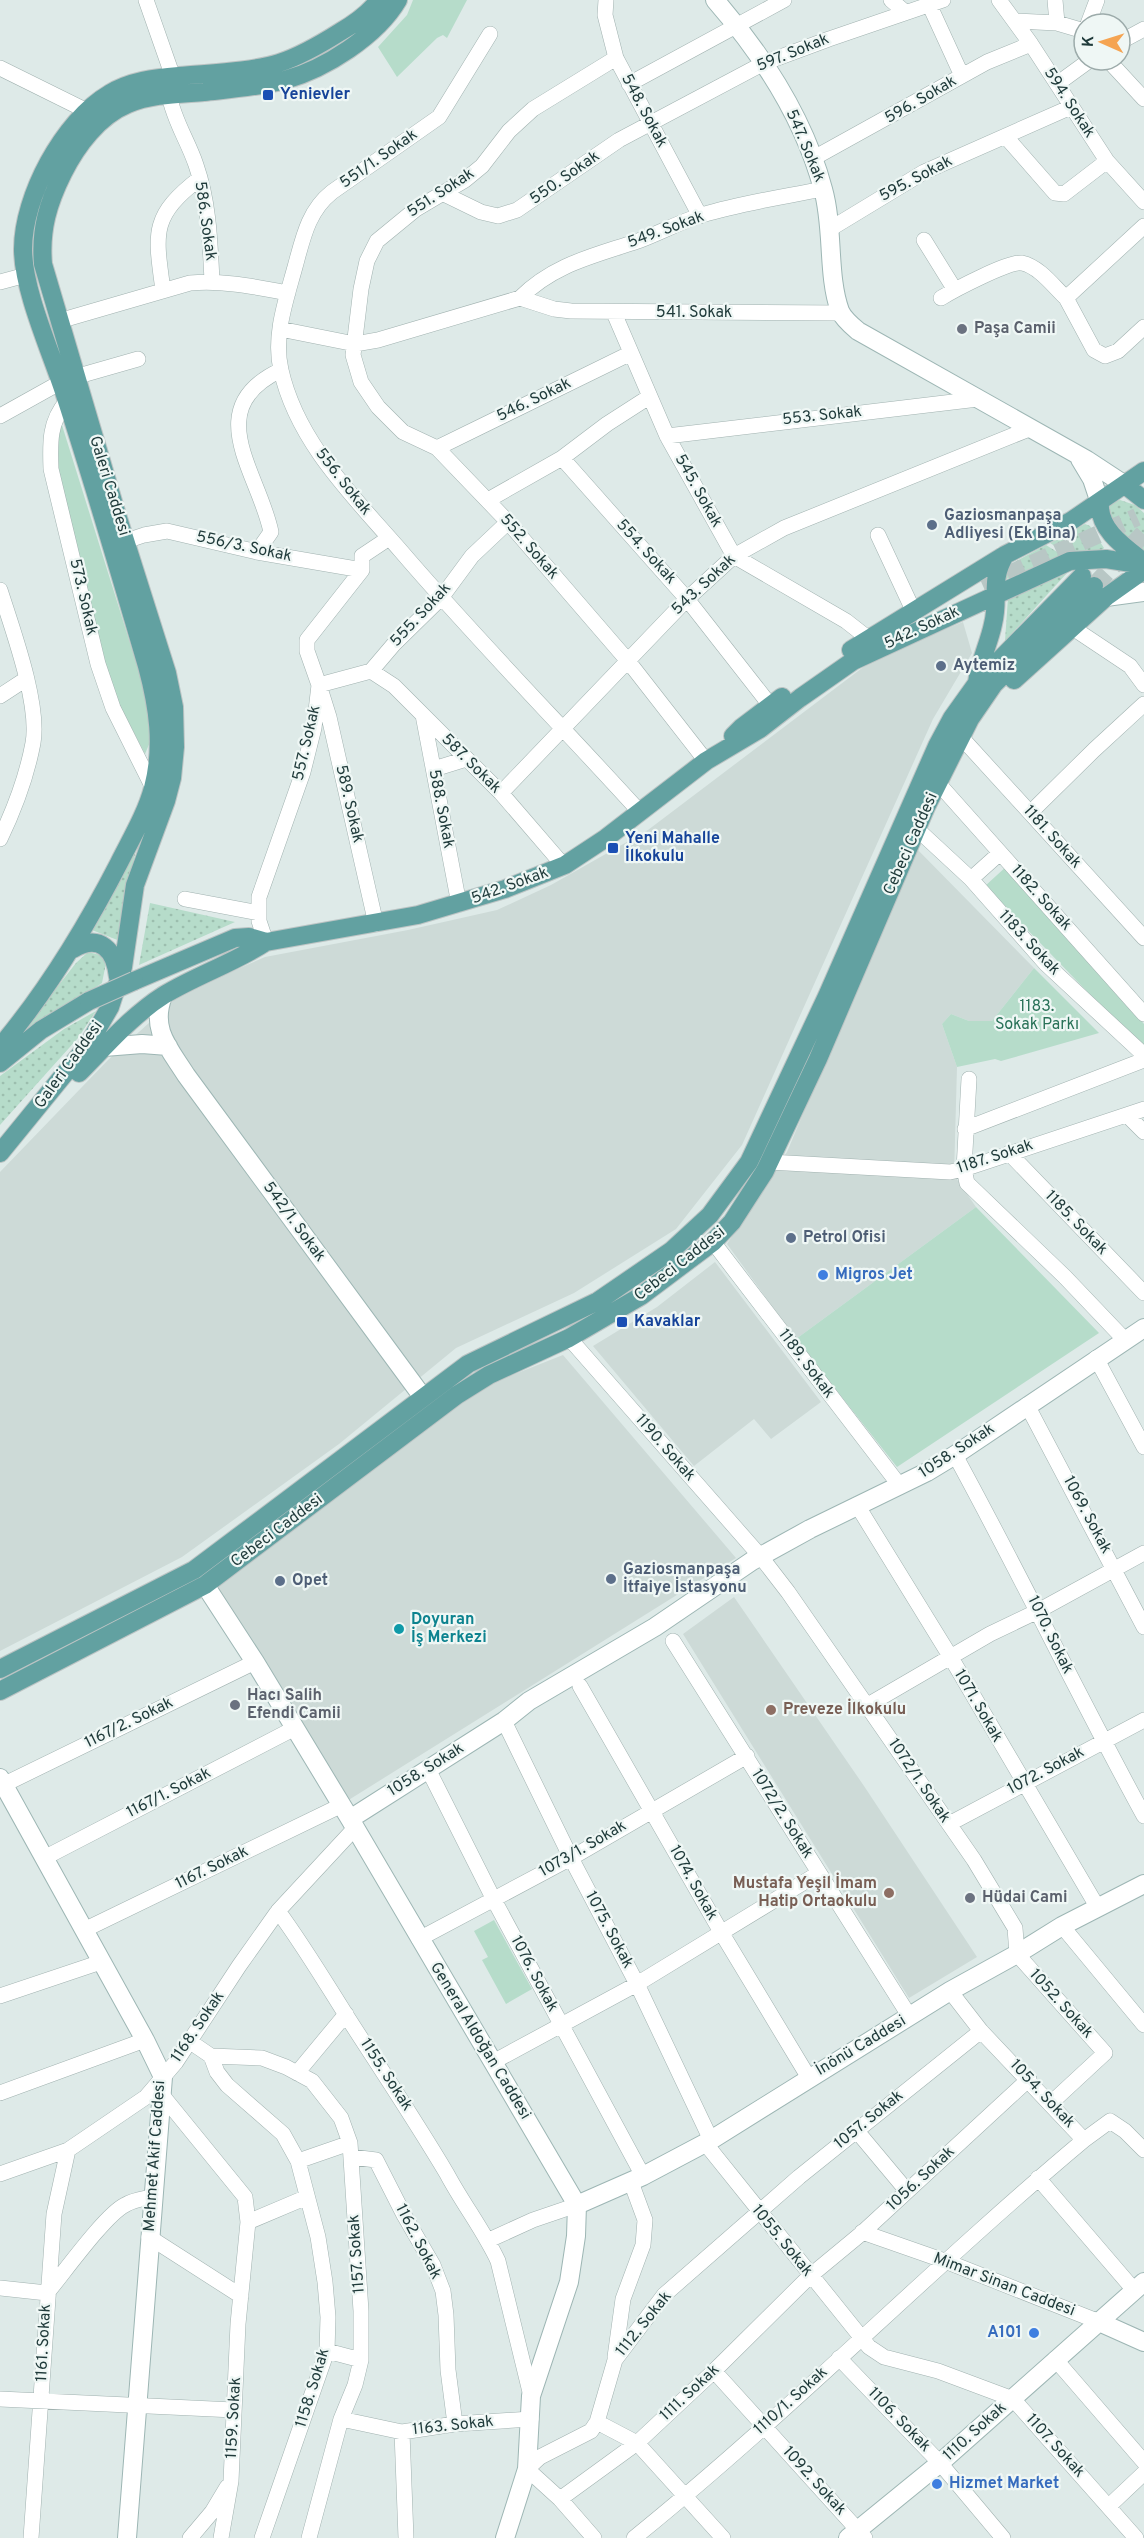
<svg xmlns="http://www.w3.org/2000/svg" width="1144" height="2538" font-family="Overpass,sans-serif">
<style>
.built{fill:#cddad7}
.grass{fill:url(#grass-dots)}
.park{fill:#b6dcca}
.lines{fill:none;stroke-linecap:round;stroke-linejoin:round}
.primary-tunnel{stroke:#b8c7c5;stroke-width:18;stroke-dasharray:18 9;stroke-linecap:butt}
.street-casing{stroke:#a1b2b0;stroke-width:16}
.secondary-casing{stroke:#9db6b4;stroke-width:20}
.primary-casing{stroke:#bcc4c4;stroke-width:20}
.street{stroke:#fff;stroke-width:15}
.secondary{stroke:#fff;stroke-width:18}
.primary{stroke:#62a1a1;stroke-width:18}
.primary-bridge-casing{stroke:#bcc4c4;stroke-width:20;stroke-linecap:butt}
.primary-bridge{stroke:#62a1a1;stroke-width:18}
.transit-dot{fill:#1a4fb4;stroke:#eff7f5;stroke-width:2}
.worship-dot{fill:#6b7280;stroke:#eff7f5;stroke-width:2}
.service-dot{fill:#5c6f8a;stroke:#eff7f5;stroke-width:2}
.shop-dot{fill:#3f7fe0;stroke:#eff7f5;stroke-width:2}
.culture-dot{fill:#0f9aa8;stroke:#eff7f5;stroke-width:2}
.education-dot{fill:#8d6e63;stroke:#eff7f5;stroke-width:2}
.labels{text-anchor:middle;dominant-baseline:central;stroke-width:4.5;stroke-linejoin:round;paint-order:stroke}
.street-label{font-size:16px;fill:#1f3a3a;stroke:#eff7f5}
.transit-label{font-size:16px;font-weight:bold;fill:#164399;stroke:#eff7f5;text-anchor:start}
.worship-label{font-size:16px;font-weight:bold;fill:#5b616d;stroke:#eff7f5;text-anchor:start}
.service-label{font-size:16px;font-weight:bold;fill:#4e5e75;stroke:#eff7f5;text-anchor:start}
.park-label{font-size:16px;fill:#297258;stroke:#eff7f5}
.shop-label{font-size:16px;font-weight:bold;fill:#366cbe;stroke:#eff7f5;text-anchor:start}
.culture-label{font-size:16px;font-weight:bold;fill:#0d838f;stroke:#eff7f5;text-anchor:start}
.education-label{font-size:16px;font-weight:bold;fill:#785e54;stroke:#eff7f5;text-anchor:start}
</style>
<defs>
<pattern id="grass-dots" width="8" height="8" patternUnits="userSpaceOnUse" patternTransform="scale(1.5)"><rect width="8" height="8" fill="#b6dcca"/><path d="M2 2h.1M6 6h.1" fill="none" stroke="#9cbeae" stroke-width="1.8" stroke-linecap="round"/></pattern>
</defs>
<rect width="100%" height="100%" fill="#deeae8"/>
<path class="built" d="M 963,622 L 972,653 L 933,719 L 742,1145 L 676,1229 L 574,1293 L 456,1348 L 339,1444 L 182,1557 L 0,1651 L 0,1172 L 108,1060 L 181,994 L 265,957 L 408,930 L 497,910 L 551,885 L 648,830 L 874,659 Z
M 915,847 L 1034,968 L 992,1021 L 969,1021 L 951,1014 L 942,1024 L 957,1067 L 954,1175 L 976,1207 L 796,1339 L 727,1244 L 787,1152 Z
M 715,1262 L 821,1402 L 771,1439 L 754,1419 L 694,1466 L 593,1346 L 657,1307 Z
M 563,1355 L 736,1558 L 347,1801 L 214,1585 L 487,1385 Z
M 734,1597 L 864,1786 L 977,1957 L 909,1998 L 683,1634 Z"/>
<path class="grass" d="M 1120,500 L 1135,505 L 1144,513 L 1144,554 L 1112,527 L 1108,508 L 1112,502 Z
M 1085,524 L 1090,526 L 1104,548 L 1102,550 L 1066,553 L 1050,543 Z
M 1046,545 L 1062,555 L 1004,580 L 1009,565 Z
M 1067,573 L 1005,641 L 1008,598 Z
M 137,845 L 124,905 L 120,941 L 92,930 Z
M 150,903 L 235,922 L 139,965 Z
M 88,952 L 100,955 L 106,963 L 102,983 L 14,1042 L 76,963 Z
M 96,1011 L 78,1038 L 0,1125 L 0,1076 L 64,1029 Z"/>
<path class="park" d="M 413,0 L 467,0 L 447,38 L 443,35 L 437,38 L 397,77 L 378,47 L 407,15 Z
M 61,422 L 150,707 L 150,742 L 145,754 L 117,700 L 106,665 L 57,471 L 58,423 Z
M 1008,865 L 1144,1024 L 1144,1045 L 1104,1009 L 985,886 Z
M 1034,968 L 1099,1033 L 1001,1061 L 995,1059 L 957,1067 L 942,1024 L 951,1014 L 969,1021 L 992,1021 Z
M 976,1207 L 1099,1333 L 897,1467 L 796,1339 Z
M 494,1920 L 532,1989 L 506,2004 L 482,1960 L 488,1957 L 474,1931 Z"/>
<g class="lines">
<path class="primary-tunnel" d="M 983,586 L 1137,517
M 1094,586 L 1144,533"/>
<g class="street-casing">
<path id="street" d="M 146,0 L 173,77
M 606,0 L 605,15 L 616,58 L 700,216
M 891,0 L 905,12
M 999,0 L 1031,44 L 1107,161 L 1144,202
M 1055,0 L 1057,23
M 929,4 L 962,76
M 1016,21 L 1057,23 L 1084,31
M 1088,24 L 1097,0
M 490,34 L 439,117 L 332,192 C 308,211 303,238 295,267 C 286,300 273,336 281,370 C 297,442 353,496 400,550 C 477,640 560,724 639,811
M 1120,42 L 1144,29
M 616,58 L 533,109 L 509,131 L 482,166 L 465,180 L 416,209 L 377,241 L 367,261 L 361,289 L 353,355 L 361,382 L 378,407 L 403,432 L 437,448 L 508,522 L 628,661 L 706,761
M 1108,60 L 1144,99
M 0,68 L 87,111
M 629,84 L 784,0
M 1057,84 L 1090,60
M 169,95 C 174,121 188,141 196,165 C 209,202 210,242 212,281
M 1006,137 L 1055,193 L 1064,194 L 1107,161
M 812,159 L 987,62 L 1031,44
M 442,193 L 481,212 L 498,216 L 517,210 L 619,140 L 764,63 L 829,39 L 943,0
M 830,229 L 924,172 L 1071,107
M 924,240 L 955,290
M 0,282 L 26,275
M 163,290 C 155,232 151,216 200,178
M 520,298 C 554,264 594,256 638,241 C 659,233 680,222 702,215 C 741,203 783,197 823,189
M 941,298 C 954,290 1009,261 1022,263 C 1040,267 1054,287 1066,298 L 1144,226
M 1066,298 L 1094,350 L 1105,356 L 1118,351 L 1144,327
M 614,313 L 667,436 L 734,556 L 846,621 L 869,639
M 59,321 L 190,283 C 224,280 255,287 288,293
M 280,329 L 355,344 L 378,340 L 520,298 L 554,309 L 571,311 L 841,313
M 75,377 L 138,359
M 67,401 C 49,422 50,443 51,469 L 98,664 L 113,708 L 153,788
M 0,416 L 61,382
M 667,436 L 978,399
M 437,448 L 631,353
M 562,458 L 687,599 L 770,705
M 488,500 L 562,458 L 607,424 L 649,397
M 878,535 L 913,610
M 126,541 L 144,535 L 167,531 L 257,552 L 362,570
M 257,552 L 271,532 C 259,473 199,408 281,370
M 0,590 C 12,628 40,704 33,743 C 27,775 14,810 0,839
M 1073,628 L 1130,666 L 1144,685
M 371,671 L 394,686 L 501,793 L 563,865
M 0,696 L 26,679
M 423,715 L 459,904
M 960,736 L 1144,938
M 434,769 L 466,759
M 938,783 L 1144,1014
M 501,793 L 687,599 L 734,556 L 784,528 L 1029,429
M 1030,813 L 1094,750 L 1144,704
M 917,829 L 971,879 L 1046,964 L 1144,1055
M 971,879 L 1000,853
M 185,899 L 259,913
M 376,924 L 329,717 L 319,685 L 371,671 L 394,644 L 441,598 L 472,556 L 508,522
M 266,942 L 259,921 L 259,897 L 303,772 L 314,728 L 319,685 L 307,651 L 307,640 L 362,570 L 362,556 L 389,538
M 969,1079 L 964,1169 L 967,1183 L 1065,1277 L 1125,1340
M 1127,1115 L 1144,1132
M 965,1129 L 1144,1060
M 1009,1153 L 1144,1293
M 769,1162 L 950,1172 L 964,1169 L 1144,1109
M 713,1242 L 900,1486
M 569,1338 L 761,1557 L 788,1592 L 974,1860 L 1015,1928 L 1017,1954 L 1105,2053 L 1051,2103
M 1096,1358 L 1144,1447
M 1027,1405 L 1144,1627
M 955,1455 C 1020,1574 1079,1697 1144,1816
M 857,1505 L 950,1656 L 1098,1908
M 673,1641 L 910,2017
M 580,1686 L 721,1932 L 809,2078
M 868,1705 L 990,1634 L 1038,1611 L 1144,1553
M 504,1721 L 571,1858 L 637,1984 L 711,2140
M 428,1769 L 494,1900 L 643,2176
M 3,1785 L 255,1662
M 949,1824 L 1144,1720
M 44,1858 L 295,1728
M 278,1911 C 303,1945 324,1980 346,2015 C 380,2068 415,2120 447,2174 C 463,2204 484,2231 498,2261 L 531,2396
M 1062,1926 L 1144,2025
M 84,1930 L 340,1806
M 419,1939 L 571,1858 L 747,1756
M 950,1991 L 981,2031 L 1084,2140
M 0,1996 L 101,1962
M 189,2041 L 211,2056 L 262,2058 L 286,2067 L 312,2081 L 341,2118 L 350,2143 L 361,2311 L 361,2360 L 355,2385 L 341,2419 L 309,2538
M 211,2056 L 217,2072 L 227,2085 L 283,2134 L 298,2161 L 318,2237 L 325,2282 L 328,2317 L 327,2351 L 262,2538
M 493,2062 L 637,1984 L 819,1873
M 297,2073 L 346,2014
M 0,2093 L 145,2040
M 162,2095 L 245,2197 L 248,2222 L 238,2324 L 231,2481 L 221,2538
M 856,2130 L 907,2191
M 705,2143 L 869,2347 L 884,2357 L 938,2371 L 1013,2399 L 1136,2538
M 352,2157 L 376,2160 L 404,2215 L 433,2265 L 443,2291 L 446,2315 L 448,2370 L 455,2424
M 298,2161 L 350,2143
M 0,2174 L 68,2150 L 146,2097 L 176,2062 L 239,1966 L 278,1911 L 355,1828
M 1038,2178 L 1134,2290
M 248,2222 L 307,2197
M 862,2232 L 945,2261 L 1097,2321
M 149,2237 L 241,2296
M 489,2240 L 533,2220 L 577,2205
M 0,2288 L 47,2293 C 63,2274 105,2215 125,2205 C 133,2200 142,2199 152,2197
M 327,2351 L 361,2360
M 615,2357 L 623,2299 L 643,2245 L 645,2220 L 631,2182
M 839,2358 L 940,2463 L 1003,2538
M 1055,2359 L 1144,2462
M 714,2371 L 865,2538
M 0,2399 L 234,2410
M 341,2419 L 402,2432 L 455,2424 L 531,2419
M 597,2422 L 637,2443 L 723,2538
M 402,2432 L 406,2538
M 560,2499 L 637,2443 L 714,2371 L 810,2276 L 862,2233 L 1029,2079
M 1109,2506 L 1144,2473
M 31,2538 L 54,2214 L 68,2150
M 190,2538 L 212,2512 L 227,2487
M 594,2538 L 560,2499 L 527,2469 L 540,2457 L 591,2431 L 597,2422 L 615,2360 L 664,2295 L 799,2177 L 981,2031
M 634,2538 C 790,2412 931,2268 1084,2140 L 1110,2121 L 1125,2131 L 1144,2150"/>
</g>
<g class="secondary-casing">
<path id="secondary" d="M 715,0 C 762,54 804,118 823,189 C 834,228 827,275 840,311 C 843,318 852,326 858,331 L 1087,460 L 1125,485
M 1080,459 L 1092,479 L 1100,503
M 1106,597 L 1144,592
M 163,996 C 150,1029 169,1048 186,1075 L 422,1396
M 104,1047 L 142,1044 L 168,1046
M 205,1585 L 255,1662 L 350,1819 L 577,2205 L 576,2236 L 569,2282 L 531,2396 L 527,2469 L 505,2538
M 0,1778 L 145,2040 L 163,2077 L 127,2538
M 350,1819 L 504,1721 L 529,1701 L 655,1627 L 752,1561 L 810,1529 L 927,1472 L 955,1455 L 1144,1328
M 577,2205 L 643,2176 L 711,2140 L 950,1991 L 1017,1954 L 1062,1926 L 1144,1884
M 1097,2321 L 1144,2342
M 848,2538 L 940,2463 L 1144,2282"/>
</g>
<g class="primary-casing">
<path id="primary" d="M 1125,485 L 1144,500
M 1100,503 C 1098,530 1126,548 1144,562
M 851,650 L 1005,555 L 1071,521 L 1144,471
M 1014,680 L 1106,597 L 1144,570
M 977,683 C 979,662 989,644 993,624 C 1000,596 989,583 1005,555
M 733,736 L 741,728 L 782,697
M 73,949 C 100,933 115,950 118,977
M 134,981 L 235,938 L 249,937 L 266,942
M 0,1047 C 48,990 85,929 119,863 C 131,839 146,814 153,788 C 164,746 158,707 147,666 C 121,577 95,487 66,398 C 53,356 23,292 23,249 C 23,197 63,121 109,94 C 130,81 155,78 179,76 C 210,73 250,72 279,63 C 301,56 321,44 340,32 C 354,24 369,13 379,0
M 0,1063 L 41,1030 L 89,1001
M 79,1073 C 106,1046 131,1016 164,995 C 197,975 234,963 266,942 L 418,915 L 505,889 L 565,865 L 606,838 L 706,761 L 760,729 L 800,698 L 853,661 L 1070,561 L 1106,559 L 1144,565
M 0,1153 L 88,1045 L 110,1007 L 123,967 L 135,885 L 166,801 L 172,778 L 175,747 L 174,707 L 167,673 L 117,515 L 43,264 C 40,230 48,203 63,173 C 77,145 99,116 128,104 C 151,94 179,94 204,92 C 231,89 259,87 285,80 C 325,69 377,36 398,0
M 0,1669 L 194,1570 L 468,1364 L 598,1301 L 671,1251 L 710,1215 L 749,1162 L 827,996 L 937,746 L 952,718 L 977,683 L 1082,576
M 0,1691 L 205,1585 L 457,1395 L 489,1375 L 569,1338 L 641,1296 L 713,1242 L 732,1222 L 765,1171 L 818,1059 L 926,807 L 970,719 L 994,684 L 1094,586"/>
</g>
<use href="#street" class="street"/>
<use href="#secondary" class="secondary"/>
<use href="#primary" class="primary"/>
<g class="primary-bridge-casing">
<path id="primary-bridge" d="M 89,1001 L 134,981"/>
</g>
<use href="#primary-bridge" class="primary-bridge"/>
</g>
<g class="transit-dot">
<rect x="262" y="89" width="12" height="12" rx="3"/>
<rect x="607" y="842" width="12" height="12" rx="3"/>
<rect x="616" y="1316" width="12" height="12" rx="3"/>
</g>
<g class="worship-dot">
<circle cx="962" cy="329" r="6"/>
<circle cx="235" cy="1705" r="6"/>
<circle cx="970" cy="1898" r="6"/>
</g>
<g class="service-dot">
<circle cx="932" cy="525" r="6"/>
<circle cx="941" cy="666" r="6"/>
<circle cx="791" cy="1238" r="6"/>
<circle cx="611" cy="1579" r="6"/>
<circle cx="280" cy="1581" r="6"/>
</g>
<g class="shop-dot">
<circle cx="823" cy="1275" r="6"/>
<circle cx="1034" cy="2333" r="6"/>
<circle cx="937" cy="2484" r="6"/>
</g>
<circle class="culture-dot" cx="399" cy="1629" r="6"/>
<g class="education-dot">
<circle cx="771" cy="1710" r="6"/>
<circle cx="889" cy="1893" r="6"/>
</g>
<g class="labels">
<g class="street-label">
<text transform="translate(793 53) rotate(-22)">597. Sokak</text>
<text transform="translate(921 100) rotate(-30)">596. Sokak</text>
<text transform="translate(1069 103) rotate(57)">594. Sokak</text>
<text transform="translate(644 111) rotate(62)">548. Sokak</text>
<text transform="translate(805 146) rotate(67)">547. Sokak</text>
<text transform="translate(379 159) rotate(-35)">551/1. Sokak</text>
<text transform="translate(565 178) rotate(-35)">550. Sokak</text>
<text transform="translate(916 179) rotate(-28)">595. Sokak</text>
<text transform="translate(441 193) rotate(-33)">551. Sokak</text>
<text transform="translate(205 221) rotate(82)">586. Sokak</text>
<text transform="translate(666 230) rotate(-20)">549. Sokak</text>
<text x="694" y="313">541. Sokak</text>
<text transform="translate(534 400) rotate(-26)">546. Sokak</text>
<text transform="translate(822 416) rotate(-6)">553. Sokak</text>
<text transform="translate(343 482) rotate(52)">556. Sokak</text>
<text transform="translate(109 486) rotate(73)">Galeri Caddesi</text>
<text transform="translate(698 491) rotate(61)">545. Sokak</text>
<text transform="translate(244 547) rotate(12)">556/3. Sokak</text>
<text transform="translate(529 547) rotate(49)">552. Sokak</text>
<text transform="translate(646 552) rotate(48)">554. Sokak</text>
<text transform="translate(704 585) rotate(-43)">543. Sokak</text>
<text transform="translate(83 597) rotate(77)">573. Sokak</text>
<text transform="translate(421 615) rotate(-47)">555. Sokak</text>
<text transform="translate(922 628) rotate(-25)">542. Sokak</text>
<text transform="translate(307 743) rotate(-77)">557. Sokak</text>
<text transform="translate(471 764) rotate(45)">587. Sokak</text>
<text transform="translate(349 804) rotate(77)">589. Sokak</text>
<text transform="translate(441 809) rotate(79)">588. Sokak</text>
<text transform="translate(1052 837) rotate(48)">1181. Sokak</text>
<text transform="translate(911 844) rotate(-66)">Cebeci Caddesi</text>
<text transform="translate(510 886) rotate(-20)">542. Sokak</text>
<text transform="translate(1041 898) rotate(48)">1182. Sokak</text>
<text transform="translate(1029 943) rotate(47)">1183. Sokak</text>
<text transform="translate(69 1065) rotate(-54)">Galeri Caddesi</text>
<text transform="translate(995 1157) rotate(-18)">1187. Sokak</text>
<text transform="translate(294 1222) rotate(54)">542/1. Sokak</text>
<text transform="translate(1076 1223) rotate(46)">1185. Sokak</text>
<text transform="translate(680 1264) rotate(-38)">Cebeci Caddesi</text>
<text transform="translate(806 1364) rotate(53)">1189. Sokak</text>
<text transform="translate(665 1448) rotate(49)">1190. Sokak</text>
<text transform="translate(957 1451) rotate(-33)">1058. Sokak</text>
<text transform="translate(1087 1515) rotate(62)">1069. Sokak</text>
<text transform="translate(277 1531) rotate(-37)">Cebeci Caddesi</text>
<text transform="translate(1050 1635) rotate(64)">1070. Sokak</text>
<text transform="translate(978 1706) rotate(60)">1071. Sokak</text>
<text transform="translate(129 1723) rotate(-26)">1167/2. Sokak</text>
<text transform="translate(426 1770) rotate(-32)">1058. Sokak</text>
<text transform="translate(1046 1771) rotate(-28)">1072. Sokak</text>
<text transform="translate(919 1781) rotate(56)">1072/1. Sokak</text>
<text transform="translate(169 1793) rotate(-27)">1167/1. Sokak</text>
<text transform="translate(782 1814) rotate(58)">1072/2. Sokak</text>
<text transform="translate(583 1849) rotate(-30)">1073/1. Sokak</text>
<text transform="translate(212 1868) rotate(-26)">1167. Sokak</text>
<text transform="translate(693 1883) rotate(61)">1074. Sokak</text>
<text transform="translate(609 1930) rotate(62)">1075. Sokak</text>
<text transform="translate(534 1974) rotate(62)">1076. Sokak</text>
<text transform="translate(1061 2004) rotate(48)">1052. Sokak</text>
<text transform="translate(198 2027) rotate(-56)">1168. Sokak</text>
<text transform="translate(480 2041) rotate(59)">General Aldoğan Caddesi</text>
<text transform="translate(861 2046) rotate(-31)">İnönü Caddesi</text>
<text transform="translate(386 2075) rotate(57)">1155. Sokak</text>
<text transform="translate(1042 2094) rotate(47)">1054. Sokak</text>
<text transform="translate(869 2120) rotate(-39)">1057. Sokak</text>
<text transform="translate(155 2156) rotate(-86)">Mehmet Akif Caddesi</text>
<text transform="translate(921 2179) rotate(-43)">1056. Sokak</text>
<text transform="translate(782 2241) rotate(51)">1055. Sokak</text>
<text transform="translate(418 2242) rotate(63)">1162. Sokak</text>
<text transform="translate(357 2254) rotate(-94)">1157. Sokak</text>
<text transform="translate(1004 2285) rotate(21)">Mimar Sinan Caddesi</text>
<text transform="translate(644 2324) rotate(-51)">1112. Sokak</text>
<text transform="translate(44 2343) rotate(-87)">1161. Sokak</text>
<text transform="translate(313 2388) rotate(-73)">1158. Sokak</text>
<text transform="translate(690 2393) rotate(-43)">1111. Sokak</text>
<text transform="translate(791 2401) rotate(-42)">1110/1. Sokak</text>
<text transform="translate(234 2418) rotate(-87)">1159. Sokak</text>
<text transform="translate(899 2420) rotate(46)">1106. Sokak</text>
<text transform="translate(453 2426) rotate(-6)">1163. Sokak</text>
<text transform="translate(975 2432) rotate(-42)">1110. Sokak</text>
<text transform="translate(1055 2446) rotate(48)">1107. Sokak</text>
<text transform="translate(814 2481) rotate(48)">1092. Sokak</text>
</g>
<g class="transit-label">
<text x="280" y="95">Yenievler</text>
<text x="625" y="839">Yeni Mahalle<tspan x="625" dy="18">İlkokulu</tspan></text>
<text x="634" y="1322">Kavaklar</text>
</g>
<g class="worship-label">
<text x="974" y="329">Paşa Camii</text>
<text x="247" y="1696">Hacı Salih<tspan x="247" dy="18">Efendi Camii</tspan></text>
<text x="982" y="1898">Hüdai Cami</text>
</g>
<g class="service-label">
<text x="944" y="516">Gaziosmanpaşa<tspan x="944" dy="18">Adliyesi (Ek Bina)</tspan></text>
<text x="953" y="666">Aytemiz</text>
<text x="803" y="1238">Petrol Ofisi</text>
<text x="623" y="1570">Gaziosmanpaşa<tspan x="623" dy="18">İtfaiye İstasyonu</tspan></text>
<text x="292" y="1581">Opet</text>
</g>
<g class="park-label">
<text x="1037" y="1007">1183.<tspan x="1037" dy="18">Sokak Parkı</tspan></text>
</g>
<g class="shop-label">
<text x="835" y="1275">Migros Jet</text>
<text x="1022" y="2333" text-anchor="end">A101</text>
<text x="949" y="2484">Hizmet Market</text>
</g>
<g class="culture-label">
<text x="411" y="1620">Doyuran<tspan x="411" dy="18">İş Merkezi</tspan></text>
</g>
<g class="education-label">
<text x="783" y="1710">Preveze İlkokulu</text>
<text x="877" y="1884" text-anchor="end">Mustafa Yeşil İmam<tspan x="877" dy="18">Hatip Ortaokulu</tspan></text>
</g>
</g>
<g transform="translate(1102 42) rotate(273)"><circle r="28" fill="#eff7f5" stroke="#9cabaa" stroke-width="1.5"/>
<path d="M0-4.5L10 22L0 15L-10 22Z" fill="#f5a452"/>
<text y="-9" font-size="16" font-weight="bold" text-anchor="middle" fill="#1f3a3a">K</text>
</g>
</svg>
